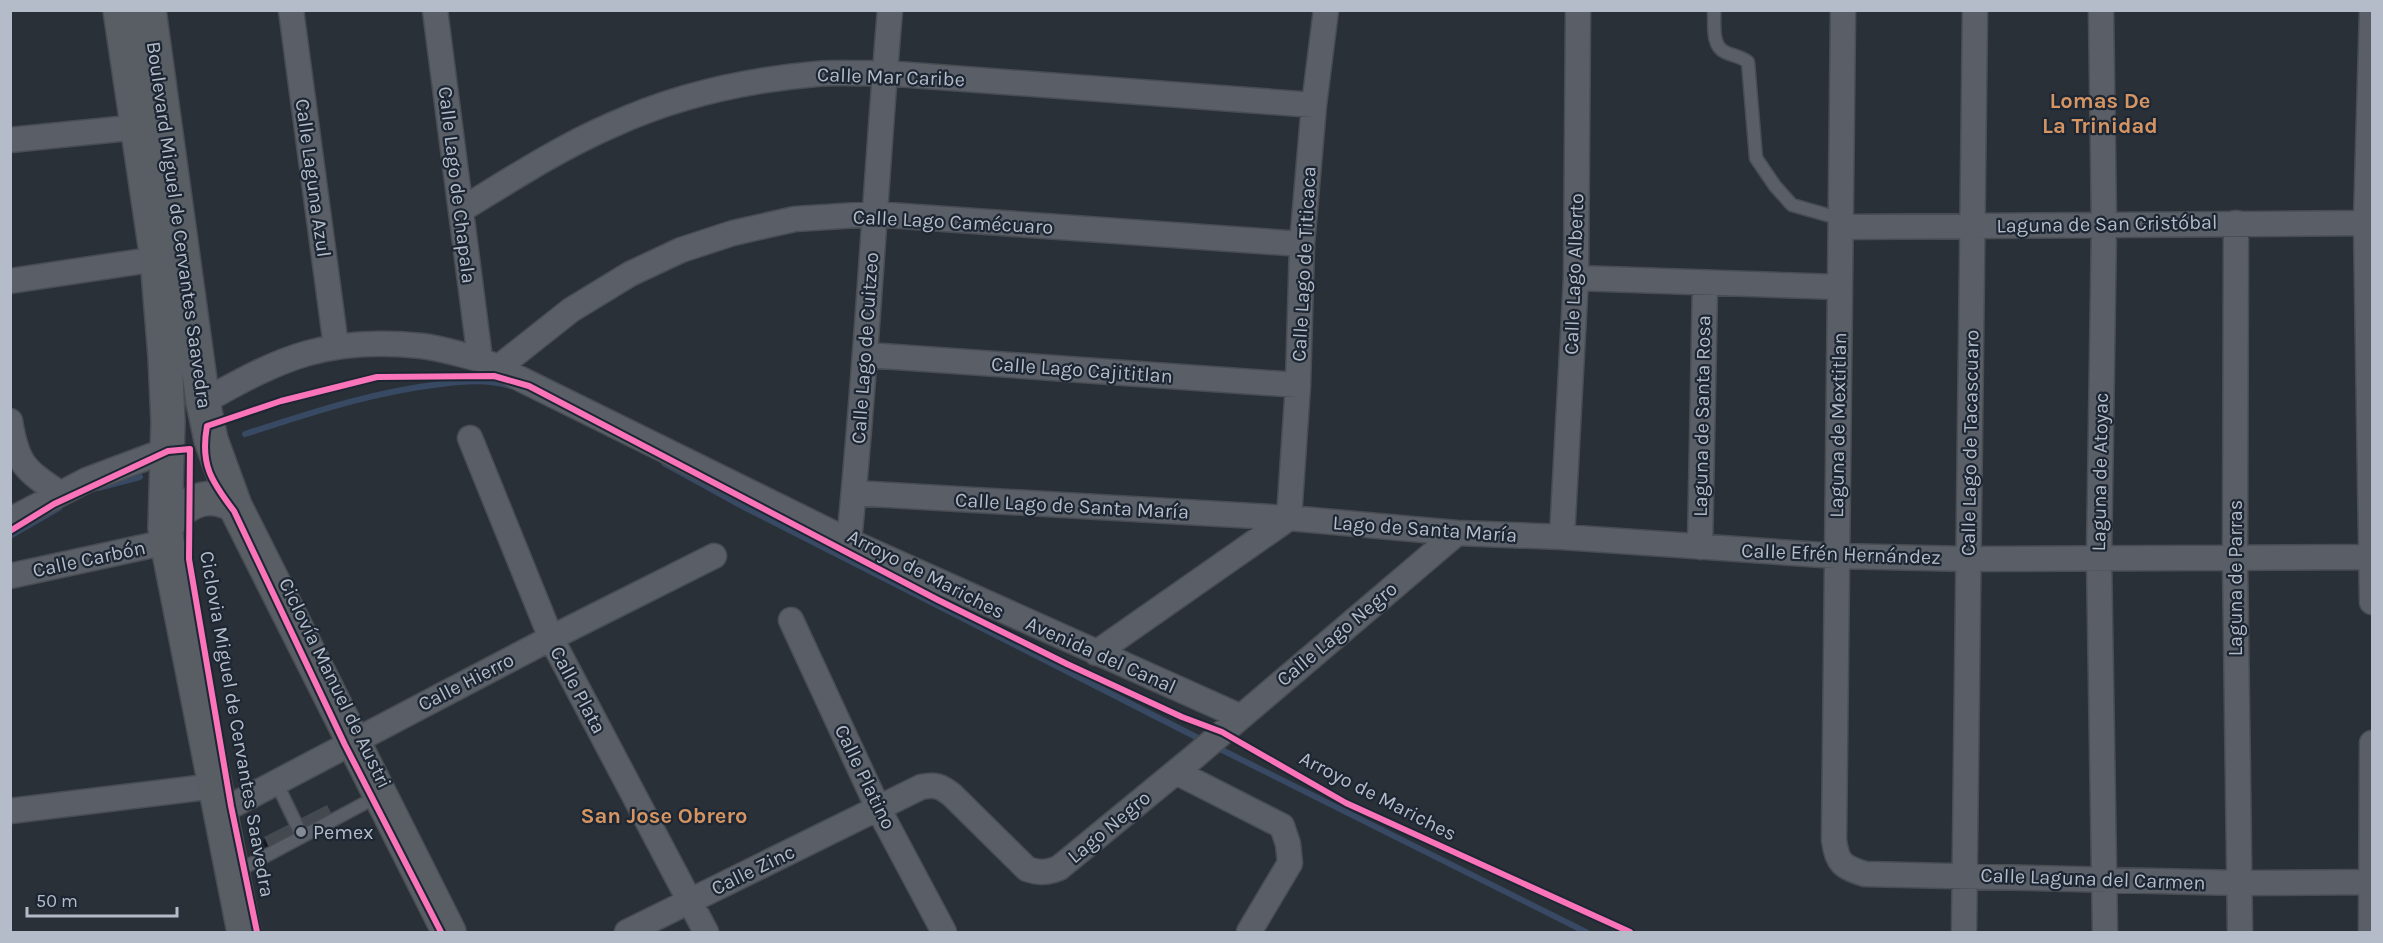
<svg xmlns="http://www.w3.org/2000/svg" width="2383" height="943" font-family="Karla,sans-serif">
<style>
.shadow{fill:#0007}
.lines{fill:none;stroke-linecap:round;stroke-linejoin:round}
.stream{stroke:#384963;stroke-width:6}
.building{fill:#444950}
.service-casing{stroke:#484c53;stroke-width:15}
.minor-casing{stroke:#484c53;stroke-width:27}
.secondary-casing{stroke:#484c53;stroke-width:36}
.service{stroke:#5a5e66;stroke-width:12}
.minor{stroke:#5a5e66;stroke-width:24}
.secondary{stroke:#595d64;stroke-width:33}
.cycleway-casing{stroke:#1d2633;stroke-width:10}
.cycleway{stroke:#fb73b8;stroke-width:6}
.poi-dot{fill:#848b96;stroke:#1d2633;stroke-width:2}
.labels{text-anchor:middle;dominant-baseline:central;stroke-width:4.5;stroke-linejoin:round;paint-order:stroke}
.street-label{font-size:20px;fill:#b4bcc9;stroke:#1d2633}
.poi-label{font-size:20px;fill:#b4bcc9;stroke:#1d2633;text-anchor:start}
.quarter-label{font-size:22px;font-weight:bold;fill:#d59563;stroke:#1d2633}
</style>
<rect width="100%" height="100%" fill="#2a3038"/>
<path class="shadow" d="M 336,826 L 271,860 L 262,841 L 265,838 Z"/>
<g class="lines">
<path class="stream" d="M 245,434 C 311,413 372,392 441,384 C 464,381 488,379 510,386
M 664,463 L 744,507 L 1204,741
M 98,488 L 140,477
M 10,536 L 59,508
M 1216,747 L 1586,932"/>
</g>
<path class="building" d="M 327,805 L 338,826 L 274,858 L 264,837 Z"/>
<g class="lines">
<g class="service-casing">
<path id="service" d="M 1714,10 C 1715,23 1711,46 1725,52 C 1733,56 1740,56 1748,62 L 1756,158 L 1775,186 L 1792,205 L 1831,216 L 1842,216
M 276,782 L 302,836
M 234,873 L 380,795"/>
</g>
<g class="minor-casing">
<path id="minor" d="M 291,10 L 336,346
M 435,10 L 480,359
M 1843,10 L 1834,840 C 1837,863 1842,867 1865,874 L 2239,883 L 2372,882
M 2101,10 L 2104,225 L 2099,558 L 2105,932
M 2372,10 L 2366,223 L 2372,602
M 10,140 L 139,127
M 461,210 C 510,180 559,148 612,125 C 675,96 747,80 816,74 C 838,72 862,74 884,73 L 1314,105
M 2236,223 L 2235,559 L 2240,932
M 1841,227 L 2372,223
M 1576,278 L 1840,287
M 10,281 L 157,259
M 867,355 L 1298,385
M 499,367 L 571,310 L 630,274 L 681,250 L 733,233 L 795,219 L 874,214 L 1302,244
M 203,402 C 282,357 328,336 422,346 C 441,348 461,355 480,359 L 849,541 L 1239,716
M 10,421 C 17,464 24,469 59,493
M 470,438 L 551,638 L 706,932
M 854,493 L 1289,518 L 1457,533 L 1562,537 L 1837,556 L 1968,559 L 2372,557
M 1289,518 L 1298,385 L 1302,244 L 1314,105 L 1326,10
M 10,520 L 87,480 L 167,450
M 1562,537 L 1576,278 L 1578,10
M 849,541 C 867,364 875,187 890,10
M 1700,547 L 1705,284
M 10,576 L 167,542
M 791,620 L 878,808 L 944,932
M 1096,653 L 1289,518
M 1176,772 L 1282,826 L 1288,844 L 1290,863 L 1249,932
M 10,811 L 215,786
M 220,812 L 551,638 L 714,556
M 627,932 L 921,787 C 935,784 941,786 952,795 L 1027,869 C 1039,873 1047,873 1059,868 L 1194,757 L 1457,533
M 1964,932 L 1975,10
M 2371,932 L 2372,743"/>
</g>
<g class="secondary-casing">
<path id="secondary" d="M 120,10 L 157,259 L 165,356 L 168,422 L 165,528 L 167,542 L 244,932
M 149,10 L 203,402 L 211,440 L 235,506 L 449,932
M 165,528 C 182,503 206,489 235,506"/>
</g>
<use href="#service" class="service"/>
<use href="#minor" class="minor"/>
<use href="#secondary" class="secondary"/>
<g class="cycleway-casing">
<path id="cycleway" d="M 10,531 L 54,504 L 168,451 L 190,449 L 189,559 L 231,806 L 257,932
M 441,932 L 345,745 L 234,511 C 211,481 200,464 207,426 L 281,401 L 377,377 L 494,376 L 529,386 L 938,600 L 1067,664 L 1182,717 L 1222,732 L 1346,803 L 1630,932"/>
</g>
<use href="#cycleway" class="cycleway"/>
</g>
<circle class="poi-dot" cx="301" cy="832" r="6"/>
<g class="labels">
<g class="street-label">
<text transform="translate(891 77) rotate(2)">Calle Mar Caribe</text>
<text transform="translate(313 178) rotate(82)">Calle Laguna Azul</text>
<text transform="translate(457 185) rotate(83)">Calle Lago de Chapala</text>
<text transform="translate(953 222) rotate(3)">Calle Lago Camécuaro</text>
<text transform="translate(2107 224) rotate(-1)">Laguna de San Cristóbal</text>
<text transform="translate(179 225) rotate(82)">Boulevard Miguel de Cervantes Saavedra</text>
<text transform="translate(1304 264) rotate(-87)">Calle Lago de Titicaca</text>
<text transform="translate(1574 274) rotate(-88)">Calle Lago Alberto</text>
<text transform="translate(865 348) rotate(-86)">Calle Lago de Cuitzeo</text>
<text transform="translate(1082 370) rotate(4)">Calle Lago Cajititlan</text>
<text transform="translate(1702 416) rotate(-89)">Laguna de Santa Rosa</text>
<text transform="translate(1838 425) rotate(-89)">Laguna de Mextitlan</text>
<text transform="translate(1970 443) rotate(-89)">Calle Lago de Tacascuaro</text>
<text transform="translate(2100 472) rotate(-89)">Laguna de Atoyac</text>
<text transform="translate(1072 506) rotate(3)">Calle Lago de Santa María</text>
<text transform="translate(1425 529) rotate(4)">Lago de Santa María</text>
<text transform="translate(1841 554) rotate(2)">Calle Efrén Hernández</text>
<text transform="translate(89 559) rotate(-12)">Calle Carbón</text>
<text transform="translate(926 574) rotate(27)">Arroyo de Mariches</text>
<text transform="translate(2235 578) rotate(-90)">Laguna de Parras</text>
<text transform="translate(1337 634) rotate(-40)">Calle Lago Negro</text>
<text transform="translate(1101 655) rotate(24)">Avenida del Canal</text>
<text transform="translate(466 682) rotate(-27)">Calle Hierro</text>
<text transform="translate(335 683) rotate(64)">Ciclovía Manuel de Austri</text>
<text transform="translate(578 690) rotate(62)">Calle Plata</text>
<text transform="translate(237 724) rotate(80)">Ciclovia Miguel de Cervantes Saavedra</text>
<text transform="translate(865 777) rotate(64)">Calle Platino</text>
<text transform="translate(1378 796) rotate(27)">Arroyo de Mariches</text>
<text transform="translate(1109 827) rotate(-40)">Lago Negro</text>
<text transform="translate(753 870) rotate(-26)">Calle Zinc</text>
<text transform="translate(2093 879) rotate(2)">Calle Laguna del Carmen</text>
</g>
<g class="poi-label">
<text x="313" y="832">Pemex</text>
</g>
<g class="quarter-label">
<text x="2100" y="101">Lomas De<tspan x="2100" dy="25">La Trinidad</tspan></text>
<text x="664" y="816">San Jose Obrero</text>
</g>
</g>
<rect width="2383" height="943" fill="none" stroke="#b4bcc9" stroke-width="24"/>
<path d="M27 907v9h150v-9" fill="none" stroke="#b4bcc9" stroke-width="3"/>
<text x="36" y="907" font-size="18" fill="#b4bcc9" stroke="#1d2633" stroke-width="4.5" paint-order="stroke">50 m</text>
</svg>
